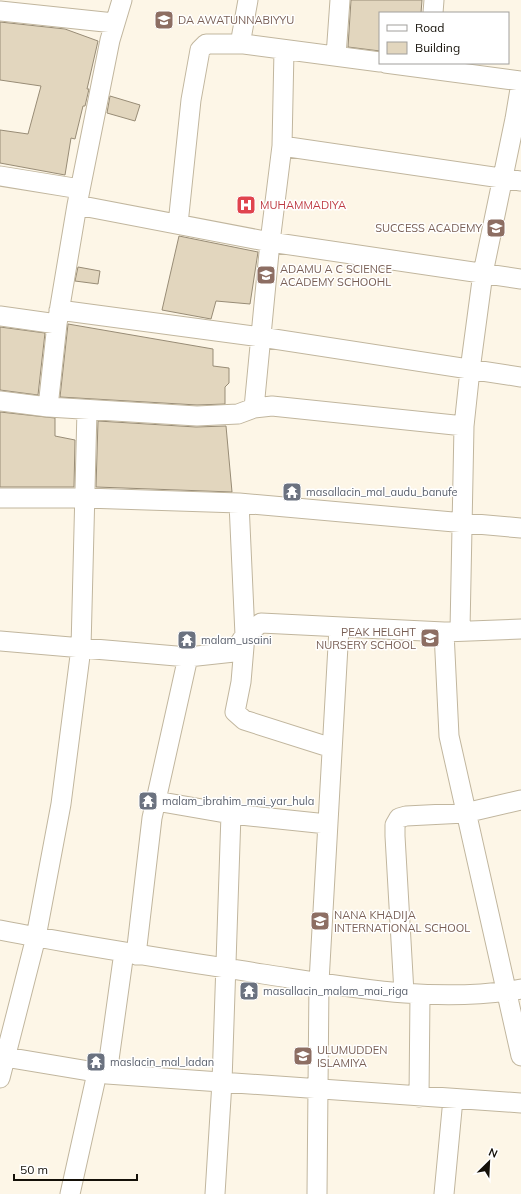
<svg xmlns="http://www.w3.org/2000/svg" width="521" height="1194" font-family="Mulish,sans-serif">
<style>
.building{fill:#e2d6be;stroke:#988c76}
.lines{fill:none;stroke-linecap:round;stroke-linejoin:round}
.minor-casing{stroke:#c1b69e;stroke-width:21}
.minor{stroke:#fff;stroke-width:19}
.labels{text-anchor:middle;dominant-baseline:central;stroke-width:3;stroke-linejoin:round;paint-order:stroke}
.education-label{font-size:11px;fill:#785e54;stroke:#fff;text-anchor:start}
.health-label{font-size:11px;fill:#be3a42;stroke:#fff;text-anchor:start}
.worship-label{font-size:11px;fill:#5b616d;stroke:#fff;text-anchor:start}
</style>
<rect width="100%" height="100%" fill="#fdf6e7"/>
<path class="building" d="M 351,0 L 422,0 L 421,13 L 380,13 L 380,51 L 348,47 Z
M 0,22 L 65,29 L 98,41 L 87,89 L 89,89 L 85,106 L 83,106 L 75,139 L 71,138 L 65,175 L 0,163 L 0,130 L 28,134 L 41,86 L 0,80 Z
M 110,96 L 140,105 L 135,121 L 107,113 Z
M 179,236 L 258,252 L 250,304 L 216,301 L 211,319 L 162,310 Z
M 78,267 L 100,271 L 98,284 L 75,281 Z
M 68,324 L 213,349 L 213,366 L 229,368 L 229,383 L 225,387 L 225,404 L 197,405 L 60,397 Z
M 0,327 L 45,333 L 38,395 L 0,390 Z
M 0,412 L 55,418 L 55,436 L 75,440 L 74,487 L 0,487 Z
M 98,421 L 196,427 L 226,426 L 232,492 L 96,487 Z"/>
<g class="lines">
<g class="minor-casing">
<path id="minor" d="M 248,0 L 241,39 L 244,44 L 380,62
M 0,11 L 114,23
M 433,13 L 434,0
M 336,56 L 340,0
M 385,63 L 521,81
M 282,146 L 521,181
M 0,176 L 80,189
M 77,205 L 270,242 L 521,279
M 178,224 L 191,100 L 200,50 L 206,44 L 244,44
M 59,310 L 261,337 L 521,377
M 0,316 L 57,324
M 0,401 L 48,407 L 197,416 L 238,414 L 254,408 L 272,406 L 464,426
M 48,407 L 57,324 L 77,205 L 110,40 L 122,0
M 254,408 L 270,242 L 282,146 L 284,50
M 0,498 L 85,498 L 239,503 L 521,528
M 239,503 L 245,635 L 241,682 L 235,712 L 244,720 L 332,748
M 460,630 L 464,426 L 470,370 L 483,273 L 515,119 L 521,83
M 444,632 L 449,736 L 521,1056
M 0,641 L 188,657 L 234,652 L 245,635 L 261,623 L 444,632 L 521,629
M 156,801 L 231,814 L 327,824
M 0,930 C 87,947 175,960 263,974 C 348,987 435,1004 521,989
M 136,955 L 152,818 L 188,657
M 404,993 L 395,836 L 395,825 L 399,818 L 406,816 L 465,813 L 521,800
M 0,1056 L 107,1074 L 521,1103
M 107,1074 L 124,952
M 0,1078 L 36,937 L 61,804 L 81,648 L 87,410
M 419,1097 L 420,995
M 70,1194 L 97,1073
M 215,1194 L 222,1082 L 231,814
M 317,1194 L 319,982 L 339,628
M 444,1194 L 453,1099"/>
</g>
<use href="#minor" class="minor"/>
</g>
<defs>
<g id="school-square" transform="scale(1)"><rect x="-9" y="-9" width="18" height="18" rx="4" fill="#8d6e63" stroke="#fff"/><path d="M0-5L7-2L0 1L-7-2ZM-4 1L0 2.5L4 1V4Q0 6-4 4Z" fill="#fff"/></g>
<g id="hospital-square" transform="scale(1)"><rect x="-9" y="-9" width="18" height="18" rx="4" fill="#e0444e" stroke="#fff"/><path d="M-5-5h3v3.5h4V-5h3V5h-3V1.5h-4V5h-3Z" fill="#fff"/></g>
<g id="temple-square" transform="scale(1)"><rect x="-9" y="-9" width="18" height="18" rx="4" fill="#6b7280" stroke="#fff"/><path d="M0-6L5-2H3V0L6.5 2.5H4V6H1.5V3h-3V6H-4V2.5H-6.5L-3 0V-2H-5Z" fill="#fff"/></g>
</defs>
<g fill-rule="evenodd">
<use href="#school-square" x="164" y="20"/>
<use href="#hospital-square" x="246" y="205"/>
<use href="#school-square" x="496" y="228"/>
<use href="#school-square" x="266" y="275"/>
<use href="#temple-square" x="292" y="492"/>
<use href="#school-square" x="430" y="638"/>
<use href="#temple-square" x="187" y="640"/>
<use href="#temple-square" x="148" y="801"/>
<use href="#school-square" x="320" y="921"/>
<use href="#temple-square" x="249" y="991"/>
<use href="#school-square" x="303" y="1056"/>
<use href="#temple-square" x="96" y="1062"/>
</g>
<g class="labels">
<g class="education-label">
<text x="178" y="20">DA AWATUNNABIYYU</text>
<text x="482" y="228" text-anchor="end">SUCCESS ACADEMY</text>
<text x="280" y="269">ADAMU A C SCIENCE<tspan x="280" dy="13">ACADEMY SCHOOHL</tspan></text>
<text x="416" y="632" text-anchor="end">PEAK HELGHT<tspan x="416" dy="13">NURSERY SCHOOL</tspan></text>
<text x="334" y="915">NANA KHADIJA<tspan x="334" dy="13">INTERNATIONAL SCHOOL</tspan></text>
<text x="317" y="1050">ULUMUDDEN<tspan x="317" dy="13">ISLAMIYA</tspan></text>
</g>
<g class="health-label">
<text x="260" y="205">MUHAMMADIYA</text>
</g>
<g class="worship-label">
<text x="306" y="492">masallacin_mal_audu_banufe</text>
<text x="201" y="640">malam_usaini</text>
<text x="162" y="801">malam_ibrahim_mai_yar_hula</text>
<text x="263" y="991">masallacin_malam_mai_riga</text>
<text x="110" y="1062">maslacin_mal_ladan</text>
</g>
</g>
<rect x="379" y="12" width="130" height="52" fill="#ffffff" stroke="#a19f9c"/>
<rect x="387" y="25" width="20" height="6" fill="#ffffff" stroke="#a19f9c"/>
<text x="415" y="32" font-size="12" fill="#141008">Road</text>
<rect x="387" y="42" width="20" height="12" fill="#e2d6be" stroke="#a19f9c"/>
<text x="415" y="52" font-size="12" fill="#141008">Building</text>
<g transform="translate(489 1162) rotate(24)" stroke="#ffffff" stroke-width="3" paint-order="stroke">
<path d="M0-3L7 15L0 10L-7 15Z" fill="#141008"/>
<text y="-6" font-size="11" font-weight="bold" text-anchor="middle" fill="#141008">N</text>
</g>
<path d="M14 1174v6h123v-6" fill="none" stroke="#141008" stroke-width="2"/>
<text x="20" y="1174" font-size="12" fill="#141008" stroke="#ffffff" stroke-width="3" paint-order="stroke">50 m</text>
</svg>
